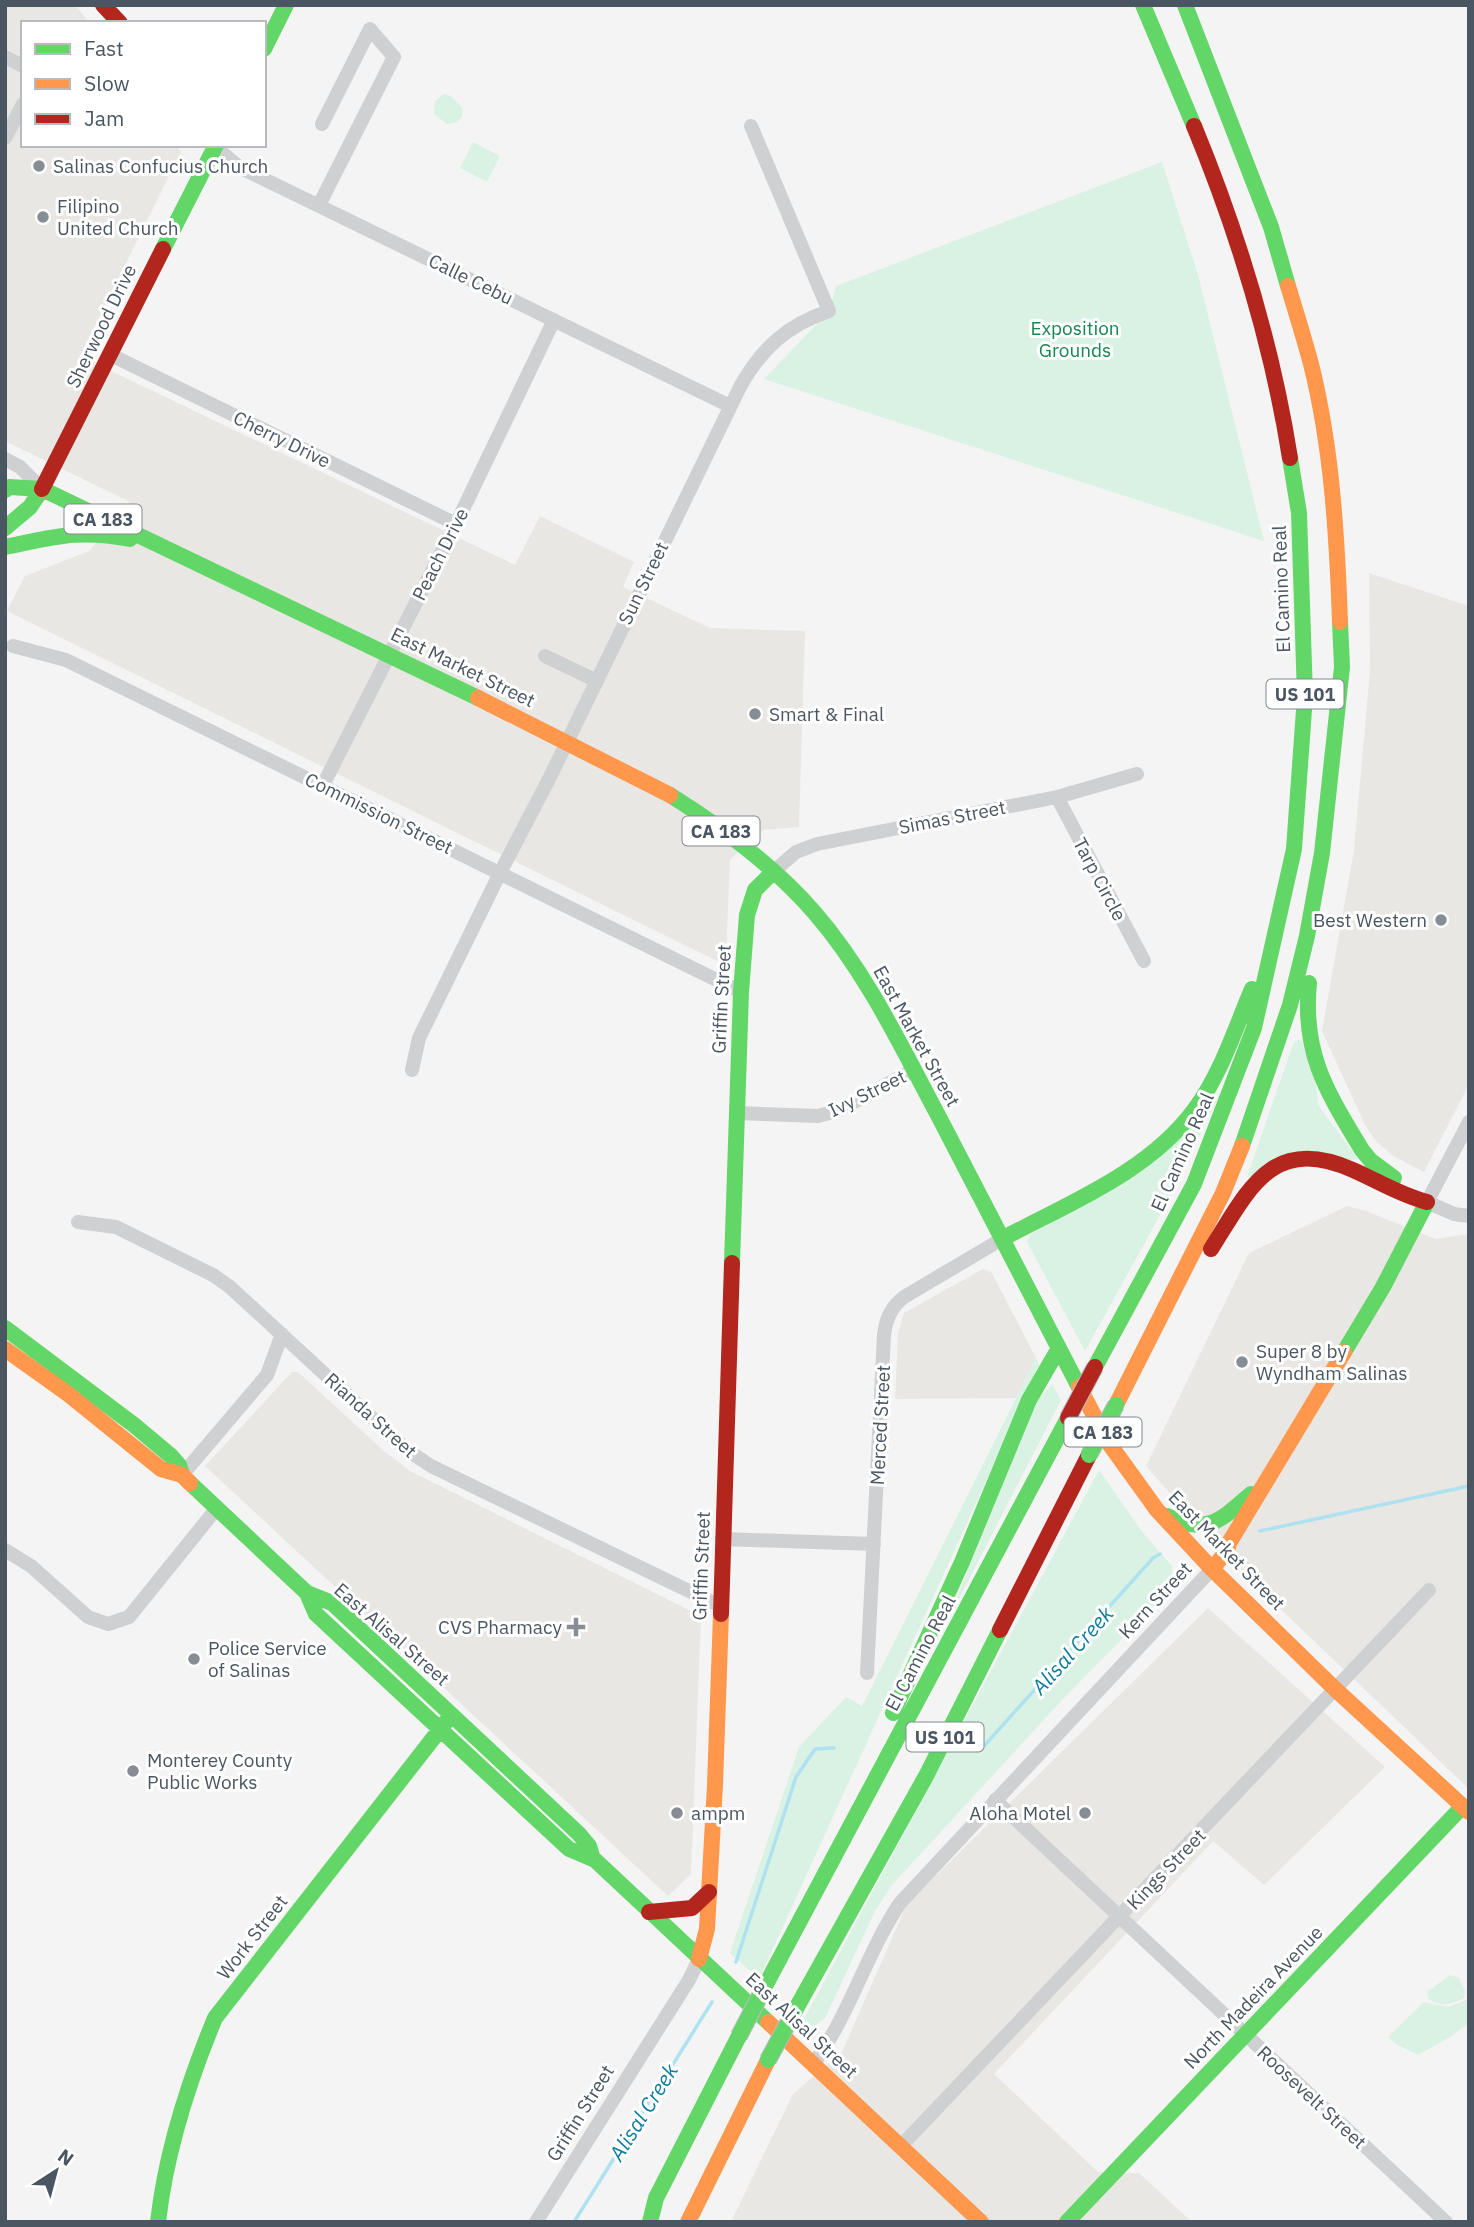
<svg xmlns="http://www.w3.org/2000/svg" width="1474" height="2227" font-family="'IBM Plex Sans',sans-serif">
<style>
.commercial{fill:#e8e7e3}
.green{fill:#d9f2e3}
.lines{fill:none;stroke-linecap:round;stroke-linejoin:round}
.stream{stroke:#aee2f0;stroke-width:3.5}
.street{stroke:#ced0d2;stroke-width:14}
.fast{stroke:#63d668;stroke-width:16}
.slow{stroke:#ff974d;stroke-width:16}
.jam{stroke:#b3261e;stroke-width:16}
.fast-bridge-casing{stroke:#b9bec3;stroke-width:18;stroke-linecap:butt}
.jam-bridge-casing{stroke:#b9bec3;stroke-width:18;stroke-linecap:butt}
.fast-bridge{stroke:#63d668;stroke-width:16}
.jam-bridge{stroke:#b3261e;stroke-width:16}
.poi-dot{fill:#868d94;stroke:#fff;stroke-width:2.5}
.labels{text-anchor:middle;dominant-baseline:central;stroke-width:6;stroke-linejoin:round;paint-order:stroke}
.shield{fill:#fff;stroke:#808990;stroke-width:2}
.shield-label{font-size:18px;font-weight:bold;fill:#4a5661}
.poi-label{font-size:19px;fill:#4a5661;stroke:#fff;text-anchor:start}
.street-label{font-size:19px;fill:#4a5661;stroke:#fff}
.park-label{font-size:19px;fill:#17864f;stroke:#fff}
.water-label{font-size:21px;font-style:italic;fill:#0c7c9b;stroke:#fff}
</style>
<rect width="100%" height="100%" fill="#f4f4f4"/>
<path class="commercial" d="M 5,5 L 75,5 L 90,23 L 23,23 L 23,145 L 176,145 L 181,152 L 80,356 L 515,565 L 540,516 L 634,562 L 623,587 L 710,628 L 805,631 L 799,827 L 763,830 L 730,860 L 726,955 L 717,961 L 7,611 L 25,576 L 89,551 L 130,502 L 5,441 Z
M 1369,573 L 1469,606 L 1469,1084 L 1424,1172 L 1393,1156 L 1376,1141 L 1365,1125 L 1322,1031 L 1354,850 L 1370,671 Z
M 1347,1206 L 1366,1211 L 1436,1239 L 1469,1234 L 1469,1789 L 1228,1559 L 1146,1466 L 1249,1253 Z
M 983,1269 L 992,1273 L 1036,1358 L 1016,1398 L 895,1399 L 898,1333 L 904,1313 Z
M 292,1372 L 298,1372 L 384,1451 L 410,1471 L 701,1616 L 691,1874 L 668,1896 L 205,1466 Z
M 1208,1608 L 1385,1767 L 1264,1885 L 1213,1841 L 994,2074 L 1098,2172 L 1139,2173 L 1192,2222 L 731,2222 L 793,2094 L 842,2052 L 907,1904 Z"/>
<path class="green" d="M 444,94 L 451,96 L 463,109 L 462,117 L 457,122 L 447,124 L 434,114 L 435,101 Z
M 473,142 L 500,156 L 487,182 L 460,168 Z
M 1162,162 L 1198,275 L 1264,541 L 764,379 L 829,311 L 836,286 Z
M 1301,1039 L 1316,1081 L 1318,1105 L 1358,1159 L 1247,1177 L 1291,1050 L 1295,1041 Z
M 1220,1094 L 1170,1197 L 1085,1351 L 1027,1242 L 1030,1235 Z
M 1036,1358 L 1039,1365 L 759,1979 L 730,1953 L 799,1747 L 846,1697 L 862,1706 Z
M 1052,1384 L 1061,1400 L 947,1622 L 1036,1402 Z
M 1099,1470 L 1143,1533 L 1172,1566 L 1173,1587 L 1062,1700 L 892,1885 L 875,1911 L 825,2018 L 811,2029 L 803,2021 Z
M 1450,1975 L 1459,1978 L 1465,1991 L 1464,1998 C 1452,2005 1440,2007 1429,1999 L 1427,1992 Z
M 1469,1999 L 1469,2023 L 1450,2037 L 1418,2055 L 1396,2044 L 1388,2037 L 1424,2002 L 1448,2007 Z"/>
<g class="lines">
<path class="stream" d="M 1260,1531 L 1469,1486
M 984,1746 L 1153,1558 L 1160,1554
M 736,1962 L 796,1777 L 815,1749 L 834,1748
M 574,2222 L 712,2002"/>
<path class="street" d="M 5,57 L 23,66
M 5,138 L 23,104
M 215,147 L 239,167 L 730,406
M 319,205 L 394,57 L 370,29 L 322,124
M 109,354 L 456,524
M 5,459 L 20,467 L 42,489
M 13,646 L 66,660 L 741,992
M 545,656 L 595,680
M 323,785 L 456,524 L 554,320
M 1057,797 L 1144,961
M 773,872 L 796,852 L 817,844 L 1057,797 L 1137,774
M 412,1070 L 419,1038 L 500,873 L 549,779 L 740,387 C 761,349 787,325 829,311 L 751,126
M 737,1113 L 818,1116 L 837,1111 L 912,1071
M 1469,1122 L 1427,1202 L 1454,1214 L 1469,1216
M 78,1222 L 116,1227 L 213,1275 L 230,1287 L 407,1450 L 431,1466 L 720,1606
M 182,1475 L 267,1375 L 282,1334
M 722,1539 L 874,1544
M 5,1550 L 31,1566 L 88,1617 L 108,1624 L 129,1617 L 217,1508
M 867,1673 L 884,1335 C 886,1319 891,1307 904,1297 L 1002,1239
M 995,1800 L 1446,2222
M 814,2063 C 850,2014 866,1954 900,1903 L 1212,1569
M 901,2146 L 1429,1590
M 536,2222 L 689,1980 L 699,1959"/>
<path class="fast" d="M 1143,5 L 1194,126
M 1185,5 L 1271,227 L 1288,286
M 264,49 L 286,5
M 163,249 L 216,145
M 5,490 L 9,487 L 42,489 L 478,698
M 5,528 L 30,507 L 42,489
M 5,547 C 55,537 78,529 130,539
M 670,795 C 723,828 773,865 814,912 C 867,973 902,1048 940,1119 C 986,1208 1033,1298 1079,1387
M 1309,983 C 1302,1054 1327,1092 1362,1150 L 1371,1161 L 1394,1178
M 1242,1146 L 1290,1005 L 1307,936 L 1322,853 L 1342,667 L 1340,622
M 1002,1239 C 1069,1203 1149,1172 1195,1109 C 1221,1074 1235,1029 1252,989
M 732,1263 L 741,992 L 747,915 L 755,890 L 773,872
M 5,1328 L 134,1425 L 171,1456 L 179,1465 L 182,1475
M 1344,1352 L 1383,1287 L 1427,1202
M 1095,1367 L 1194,1184 L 1254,1028 L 1294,849 L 1305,696 L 1299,513 L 1290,458
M 190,1483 L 307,1593 L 332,1603 L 579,1834 L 589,1846 L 593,1859
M 1167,1516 C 1207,1536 1221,1520 1251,1494
M 307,1593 L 316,1614 L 569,1849 L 595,1860 L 768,2022
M 893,1713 L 962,1562 L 1029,1400 L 1059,1348
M 764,1988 L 1068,1418
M 793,2014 L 926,1776 L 1000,1630
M 158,2222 C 166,2151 188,2083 215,2018 L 449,1718
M 650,2222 L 656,2198 L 739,2036
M 1067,2222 L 1463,1806"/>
<path class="slow" d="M 1288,286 C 1296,312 1304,338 1311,364 C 1332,448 1337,536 1340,622
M 478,698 L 670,795
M 5,1349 L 68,1394 L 161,1469 L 182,1475 L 190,1483
M 1079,1387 L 1108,1442 L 1157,1510 L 1212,1569 L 1227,1551 L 1229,1543 L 1344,1352
M 1116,1405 L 1223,1193 L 1242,1146
M 1212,1569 L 1335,1689 L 1469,1812
M 699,1959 L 707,1929 L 715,1785 L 721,1614
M 768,2022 L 981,2222
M 688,2222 L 768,2060"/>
<path class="jam" d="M 103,5 L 120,23
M 1194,126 C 1238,233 1272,344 1290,458
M 42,489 L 163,249
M 1211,1249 C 1249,1189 1272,1134 1353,1170 C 1378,1181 1400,1195 1427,1202
M 721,1614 L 732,1263
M 1000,1630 L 1089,1455
M 649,1912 L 692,1908 L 709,1892"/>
<g class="fast-bridge-casing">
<path id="fast-bridge" d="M 1089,1455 L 1116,1405
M 739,2036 L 764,1988
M 768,2060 L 793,2014"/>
</g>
<g class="jam-bridge-casing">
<path id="jam-bridge" d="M 1068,1418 L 1095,1367"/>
</g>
<use href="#fast-bridge" class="fast-bridge"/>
<use href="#jam-bridge" class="jam-bridge"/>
</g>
<g class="poi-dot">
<circle cx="39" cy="166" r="7"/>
<circle cx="43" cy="217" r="7"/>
<circle cx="755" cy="714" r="7"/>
<circle cx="1441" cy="920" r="7"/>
<circle cx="1242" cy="1362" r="7"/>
<path d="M572.5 1616.5h7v7h7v7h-7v7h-7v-7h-7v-7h7z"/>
<circle cx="194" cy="1659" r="7"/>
<circle cx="133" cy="1771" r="7"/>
<circle cx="677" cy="1813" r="7"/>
<circle cx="1085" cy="1813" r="7"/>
</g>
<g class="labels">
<g class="shield">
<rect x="64.5" y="504.5" width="77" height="29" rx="5"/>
<rect x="1266.5" y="679.5" width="77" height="29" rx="5"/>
<rect x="682.5" y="816.5" width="77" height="29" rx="5"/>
<rect x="1064.5" y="1417.5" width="77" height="29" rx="5"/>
<rect x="906.5" y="1722.5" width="77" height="29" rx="5"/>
</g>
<g class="shield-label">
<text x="103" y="519">CA 183</text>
<text x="1305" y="694">US 101</text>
<text x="721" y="831">CA 183</text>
<text x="1103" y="1432">CA 183</text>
<text x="945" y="1737">US 101</text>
</g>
<g class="poi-label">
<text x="53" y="166">Salinas Confucius Church</text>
<text x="57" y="206">Filipino<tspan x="57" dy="22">United Church</tspan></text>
<text x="769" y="714">Smart &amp; Final</text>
<text x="1427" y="920" text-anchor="end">Best Western</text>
<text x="1256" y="1351">Super 8 by<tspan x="1256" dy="22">Wyndham Salinas</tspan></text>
<text x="562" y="1627" text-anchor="end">CVS Pharmacy</text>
<text x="208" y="1648">Police Service<tspan x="208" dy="22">of Salinas</tspan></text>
<text x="147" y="1760">Monterey County<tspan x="147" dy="22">Public Works</tspan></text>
<text x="691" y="1813">ampm</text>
<text x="1071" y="1813" text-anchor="end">Aloha Motel</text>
</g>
<g class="street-label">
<text transform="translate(471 279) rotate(26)">Calle Cebu</text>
<text transform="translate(101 326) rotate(-64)">Sherwood Drive</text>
<text transform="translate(282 439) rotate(26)">Cherry Drive</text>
<text transform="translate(440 554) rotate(-63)">Peach Drive</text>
<text transform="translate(643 583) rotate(-64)">Sun Street</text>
<text transform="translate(1281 589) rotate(-92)">El Camino Real</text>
<text transform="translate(463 667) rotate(26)">East Market Street</text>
<text transform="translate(379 813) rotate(26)">Commission Street</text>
<text transform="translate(952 817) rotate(-11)">Simas Street</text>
<text transform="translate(1100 879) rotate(62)">Tarp Circle</text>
<text transform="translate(721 999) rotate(-87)">Griffin Street</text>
<text transform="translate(917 1036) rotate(61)">East Market Street</text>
<text transform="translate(867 1093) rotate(-26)">Ivy Street</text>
<text transform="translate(1182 1152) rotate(-66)">El Camino Real</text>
<text transform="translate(371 1415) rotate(42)">Rianda Street</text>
<text transform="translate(880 1425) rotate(-87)">Merced Street</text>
<text transform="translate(1227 1550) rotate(46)">East Market Street</text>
<text transform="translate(701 1566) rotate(-88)">Griffin Street</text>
<text transform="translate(1155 1600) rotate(-47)">Kern Street</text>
<text transform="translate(392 1634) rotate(41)">East Alisal Street</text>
<text transform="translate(920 1653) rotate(-62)">El Camino Real</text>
<text transform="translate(1166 1869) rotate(-46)">Kings Street</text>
<text transform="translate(252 1937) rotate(-52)">Work Street</text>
<text transform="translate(1253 1997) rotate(-46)">North Madeira Avenue</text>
<text transform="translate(802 2025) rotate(43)">East Alisal Street</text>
<text transform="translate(1312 2097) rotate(43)">Roosevelt Street</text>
<text transform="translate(580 2113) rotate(-58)">Griffin Street</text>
</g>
<g class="park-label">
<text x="1075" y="328">Exposition<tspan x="1075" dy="22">Grounds</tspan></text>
</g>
<g class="water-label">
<text transform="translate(1072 1650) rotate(-48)">Alisal Creek</text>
<text transform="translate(643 2112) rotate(-58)">Alisal Creek</text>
</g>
</g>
<rect width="1474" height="2227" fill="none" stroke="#4a5661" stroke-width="14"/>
<rect x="21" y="21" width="245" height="126" fill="#ffffff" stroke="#b7bbc0" stroke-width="2"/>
<rect x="35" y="44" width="35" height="10" fill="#63d668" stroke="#b7bbc0" stroke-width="2"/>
<text x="84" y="56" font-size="21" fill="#4a5661">Fast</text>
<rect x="35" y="79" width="35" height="10" fill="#ff974d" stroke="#b7bbc0" stroke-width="2"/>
<text x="84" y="91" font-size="21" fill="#4a5661">Slow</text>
<rect x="35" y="114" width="35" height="10" fill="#b3261e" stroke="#b7bbc0" stroke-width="2"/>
<text x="84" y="126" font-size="21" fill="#4a5661">Jam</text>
<g transform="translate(56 2171) rotate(36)" stroke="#ffffff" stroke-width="5" paint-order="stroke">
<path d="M0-5L12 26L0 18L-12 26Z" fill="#4a5661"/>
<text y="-10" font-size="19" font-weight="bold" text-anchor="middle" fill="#4a5661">N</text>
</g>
</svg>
